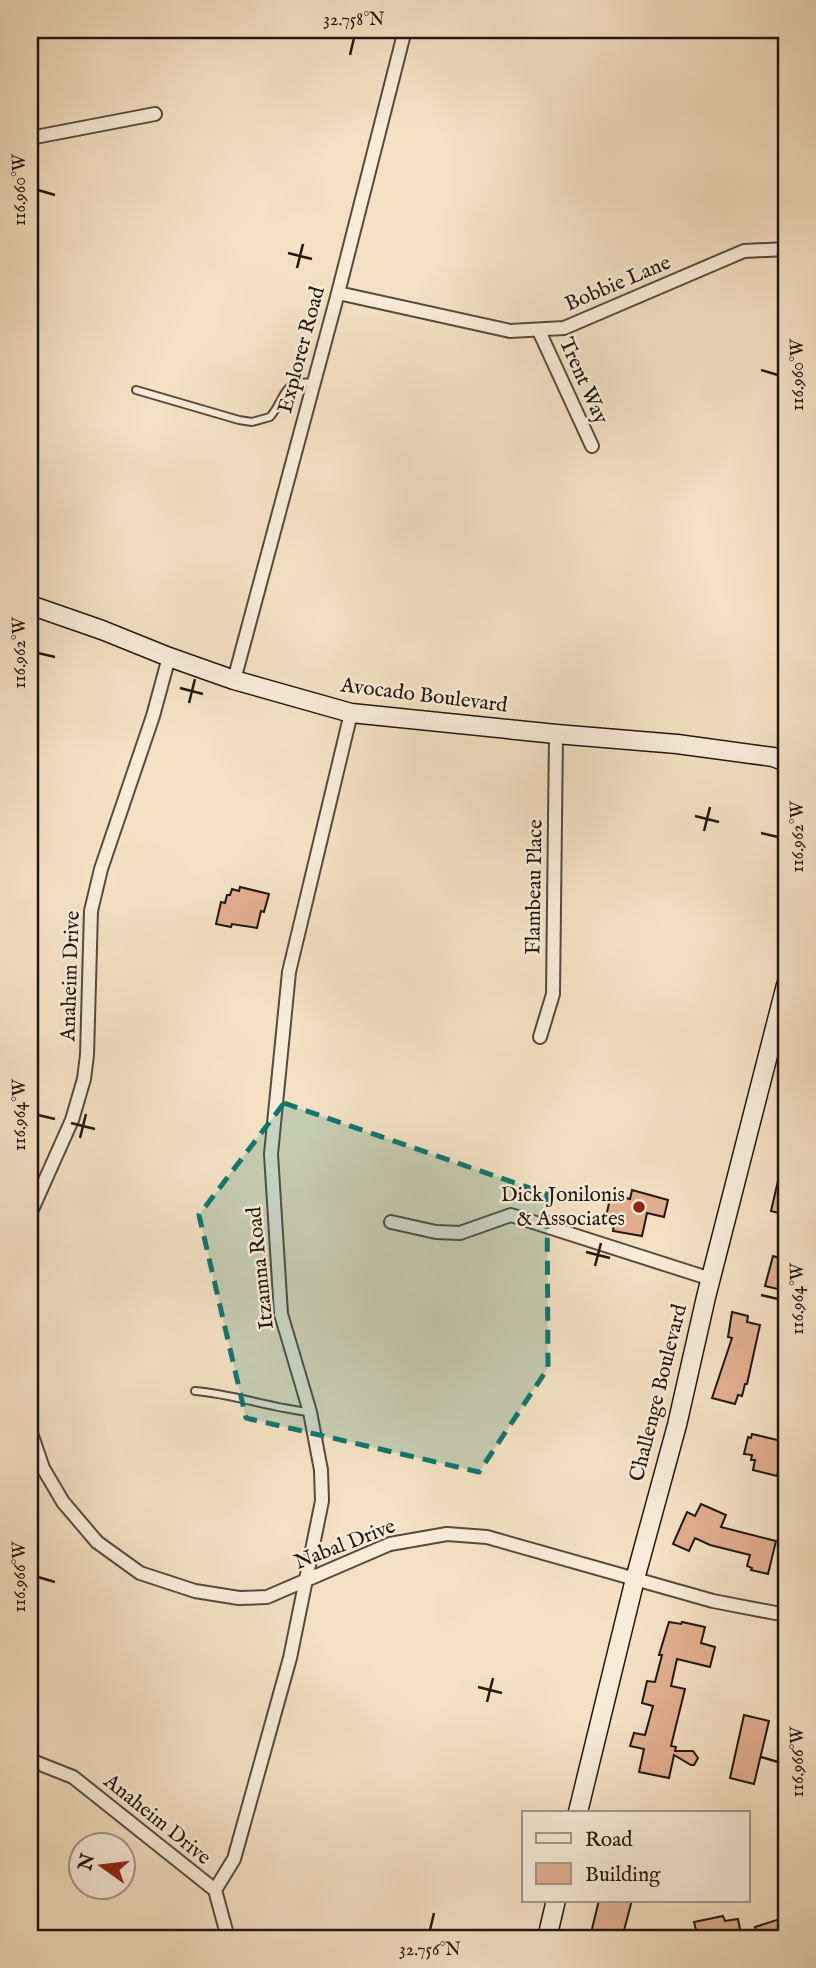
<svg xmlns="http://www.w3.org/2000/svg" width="816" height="1968" font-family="'IM FELL English',serif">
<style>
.building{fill:#e2af91;stroke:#20170f;stroke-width:2}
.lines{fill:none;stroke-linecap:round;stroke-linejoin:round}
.lane-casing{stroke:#554a3c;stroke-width:10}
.street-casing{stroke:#554a3c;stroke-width:16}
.secondary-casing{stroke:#20170f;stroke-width:21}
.lane{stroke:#f8ecd9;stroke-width:6}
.street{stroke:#f8ecd9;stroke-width:12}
.secondary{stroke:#f8ecd9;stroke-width:18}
.marked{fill:#0f766e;fill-opacity:0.2;stroke:#0f766e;stroke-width:5;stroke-dasharray:14 9;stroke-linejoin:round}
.ticks{fill:none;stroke:#20170f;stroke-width:2.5}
.poi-dot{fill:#8f2418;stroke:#f8ecd9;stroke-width:2.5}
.labels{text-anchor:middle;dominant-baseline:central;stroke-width:5;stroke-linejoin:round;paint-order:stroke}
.street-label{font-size:21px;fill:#20170f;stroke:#f8ecd9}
.poi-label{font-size:21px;fill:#20170f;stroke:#f8ecd9;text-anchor:end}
.neatline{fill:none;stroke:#20170f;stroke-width:2.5}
.ticks-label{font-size:18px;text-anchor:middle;fill:#20170f}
</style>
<rect width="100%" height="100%" fill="#f4e1c4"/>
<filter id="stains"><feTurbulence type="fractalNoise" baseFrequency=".00286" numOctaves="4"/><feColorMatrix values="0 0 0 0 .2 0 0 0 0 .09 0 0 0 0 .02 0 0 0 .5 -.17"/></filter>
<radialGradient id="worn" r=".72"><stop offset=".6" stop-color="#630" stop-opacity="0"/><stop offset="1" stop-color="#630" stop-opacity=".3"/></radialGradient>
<path class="building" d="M 240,887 L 269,894 L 264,912 L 261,911 L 257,928 L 232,924 L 231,927 L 216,924 L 221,902 L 225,903 L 227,895 L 230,895 L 232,889 L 239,891 Z
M 781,1168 L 786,1168 L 786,1215 L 771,1211 Z
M 632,1190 L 668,1200 L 664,1217 L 647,1213 L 642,1236 L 613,1231 L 615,1219 L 606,1217 L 611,1194 L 630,1199 Z
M 773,1256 L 786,1260 L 786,1291 L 765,1286 Z
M 732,1312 L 748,1316 L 747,1322 L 760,1325 L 747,1384 L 745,1384 L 742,1396 L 738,1395 L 735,1404 L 712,1398 L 732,1338 L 728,1337 Z
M 752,1434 L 786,1442 L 786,1456 L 782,1455 L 777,1476 L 753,1470 L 755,1460 L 751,1460 L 752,1455 L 744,1454 L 748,1437 L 751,1438 Z
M 701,1504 L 726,1515 L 721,1527 L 776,1541 L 768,1574 L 751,1570 L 752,1568 L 747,1566 L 750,1555 L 710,1545 L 695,1538 L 689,1551 L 673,1544 L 687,1512 L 695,1516 Z
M 669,1622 L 681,1624 L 682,1622 L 705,1627 L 701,1643 L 715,1647 L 710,1667 L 677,1659 L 671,1686 L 685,1689 L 671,1746 L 676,1747 L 675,1751 L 693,1751 L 698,1758 L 694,1765 L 691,1765 L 674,1755 L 669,1778 L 639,1772 L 644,1749 L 630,1746 L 634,1733 L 645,1735 L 653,1706 L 642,1703 L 647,1681 L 655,1682 L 662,1655 L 659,1655 Z
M 744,1715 L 769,1721 L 754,1784 L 730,1778 Z
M 599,1900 L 632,1900 L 622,1938 L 600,1938 L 591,1933 Z
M 723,1916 L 725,1921 L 738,1919 L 741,1935 L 725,1938 L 698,1938 L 694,1922 Z
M 786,1917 L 786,1938 L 759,1938 L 755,1927 Z"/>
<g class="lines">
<g class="lane-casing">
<path id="lane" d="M 136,390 L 239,420 L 252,422 L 270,417 C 287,397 281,379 314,383
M 195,1391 C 234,1394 270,1408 310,1412"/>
</g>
<g class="street-casing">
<path id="street" d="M 30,138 L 155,114
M 338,293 L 510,331 L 564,328 L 744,251 L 786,249
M 539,331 L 592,446
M 234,680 L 338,293 L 405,30
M 540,1037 L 553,994 L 556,734
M 30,1214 L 72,1120 L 84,1079 L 87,1055 L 91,911 L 101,869 L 153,716 L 169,657
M 391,1222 L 436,1232 L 460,1233 L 511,1215 L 711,1279
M 30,1430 L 43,1468 L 63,1502 L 97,1542 L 140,1573 L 195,1591 L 239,1598 L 267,1597 L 390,1544 L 447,1534 L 487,1537 L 713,1601 L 786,1615
M 30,1760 L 73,1777 L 215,1890 L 228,1938
M 215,1890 L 234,1859 L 290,1658 L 322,1501 L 321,1470 L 310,1412 L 281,1314 L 271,1154 L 289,972 L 351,713"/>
</g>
<g class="secondary-casing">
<path id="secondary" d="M 30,605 L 102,630 L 169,657 L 234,680 L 351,713 L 556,734 L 677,744 L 773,757 L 786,762
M 578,1812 L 635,1579 L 677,1425 L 706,1297 L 786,985
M 547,1938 L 556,1900"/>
</g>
<use href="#lane" class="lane"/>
<use href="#street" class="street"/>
<use href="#secondary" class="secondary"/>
</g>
<path class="marked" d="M 284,1103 L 547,1194 L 548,1368 L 479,1472 L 246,1418 L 199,1215 Z"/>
<path class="ticks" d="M 350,55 L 354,38M 38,190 L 55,195M 288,253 L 312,259M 297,268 L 303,244M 761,370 L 778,375M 38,653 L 55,657M 180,688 L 203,694M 189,703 L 195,679M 695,816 L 719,822M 704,831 L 710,807M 761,833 L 778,837M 38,1115 L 55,1119M 71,1123 L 95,1129M 80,1138 L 86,1114M 586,1252 L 610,1258M 595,1266 L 601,1243M 761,1295 L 778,1299M 38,1577 L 55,1582M 478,1687 L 502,1693M 487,1702 L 493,1678M 761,1757 L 778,1762M 430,1930 L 434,1913"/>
<circle class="poi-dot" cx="639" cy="1207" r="7"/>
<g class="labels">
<g class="street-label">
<text transform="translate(618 284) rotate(-23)">Bobbie Lane</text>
<text transform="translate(302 350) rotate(-75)">Explorer Road</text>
<text transform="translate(583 381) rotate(66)">Trent Way</text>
<text transform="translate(424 696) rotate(7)">Avocado Boulevard</text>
<text transform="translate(535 887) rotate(-89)">Flambeau Place</text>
<text transform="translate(71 976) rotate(-88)">Anaheim Drive</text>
<text transform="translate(261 1268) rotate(-96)">Itzamna Road</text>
<text transform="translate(659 1393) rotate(-76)">Challenge Boulevard</text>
<text transform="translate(345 1545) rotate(-21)">Nabal Drive</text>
<text transform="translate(157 1820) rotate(39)">Anaheim Drive</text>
</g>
<g class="poi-label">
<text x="625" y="1195">Dick Jonilonis<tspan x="625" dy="24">&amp; Associates</tspan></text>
</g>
</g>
<rect width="816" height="1968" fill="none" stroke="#f4e1c4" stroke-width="77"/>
<rect x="522" y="1811" width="228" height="91" fill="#f8ecd9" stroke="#a29788" stroke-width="2"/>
<rect x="536" y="1833" width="35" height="10" fill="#f8ecd9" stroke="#a29788" stroke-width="2"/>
<text x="585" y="1846" font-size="21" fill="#20170f">Road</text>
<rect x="536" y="1863" width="35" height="21" fill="#e2af91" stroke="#a29788" stroke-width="2"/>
<text x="585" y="1881" font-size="21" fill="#20170f">Building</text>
<g transform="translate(102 1866) rotate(284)"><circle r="33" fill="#f8ecd9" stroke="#a29788" stroke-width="2"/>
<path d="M0-5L12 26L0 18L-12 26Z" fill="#8f2418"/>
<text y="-10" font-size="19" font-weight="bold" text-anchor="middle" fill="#20170f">N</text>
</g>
<rect x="38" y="38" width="740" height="1892" class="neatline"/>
<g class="ticks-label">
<text x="354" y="25">32.758°N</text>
<text transform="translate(19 190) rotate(-90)" y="6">116.960°W</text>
<text transform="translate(797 375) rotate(-90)" y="6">116.960°W</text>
<text transform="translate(19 653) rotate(-90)" y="6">116.962°W</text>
<text transform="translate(797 837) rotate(-90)" y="6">116.962°W</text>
<text transform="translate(19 1115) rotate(-90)" y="6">116.964°W</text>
<text transform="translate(797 1299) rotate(-90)" y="6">116.964°W</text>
<text transform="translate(19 1577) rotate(-90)" y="6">116.966°W</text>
<text transform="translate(797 1762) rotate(-90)" y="6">116.966°W</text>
<text x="430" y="1955">32.756°N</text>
</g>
<rect width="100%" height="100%" filter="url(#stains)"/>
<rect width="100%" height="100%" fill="url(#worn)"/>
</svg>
